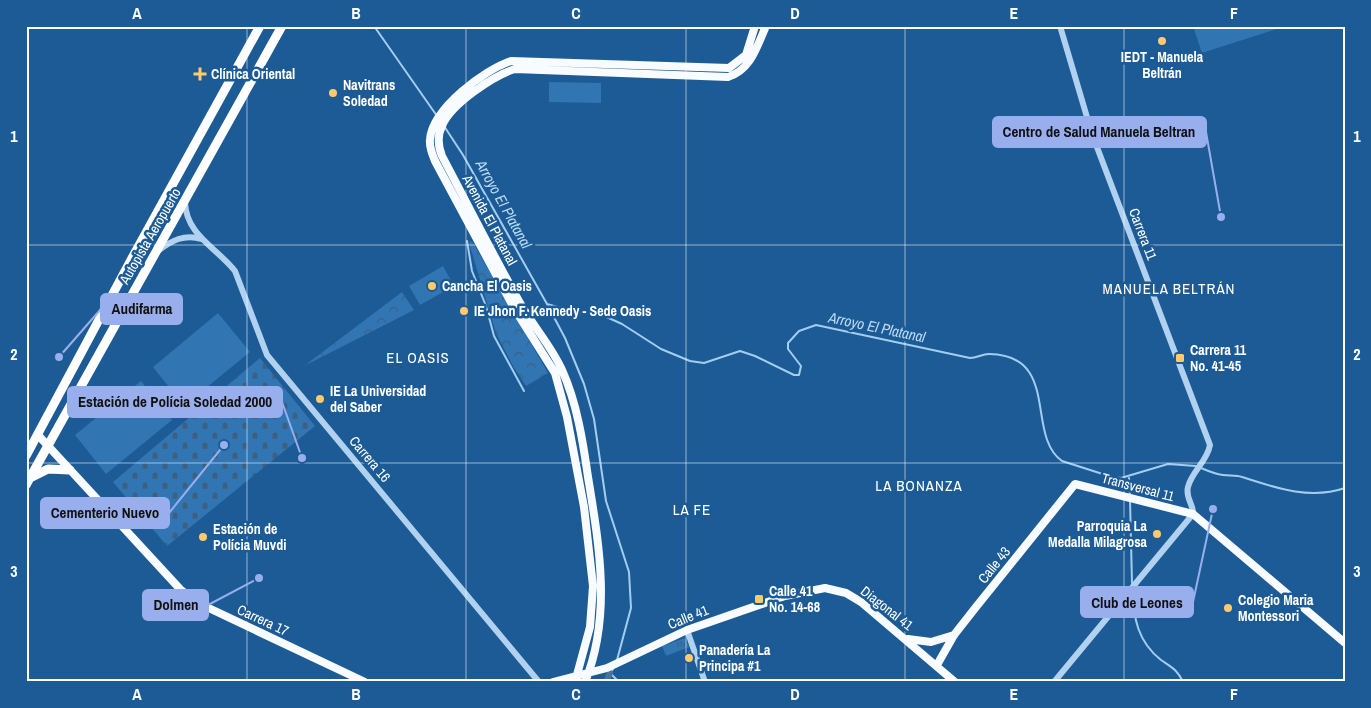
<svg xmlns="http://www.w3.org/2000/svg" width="1371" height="708" font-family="'Archivo Narrow',sans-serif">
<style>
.grass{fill:url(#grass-tufts)}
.cemetery{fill:url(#cemetery-stones)}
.park{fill:url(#park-crowns)}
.pitch{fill:#3175b3}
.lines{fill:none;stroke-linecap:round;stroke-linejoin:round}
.stream{stroke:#a3cdf1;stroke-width:2}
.canal{stroke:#49749e;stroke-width:6}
.minor{stroke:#b0d1ef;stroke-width:6}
.major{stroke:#f8fbff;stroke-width:8}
.highway{stroke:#fff;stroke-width:9}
.grid{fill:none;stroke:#fff;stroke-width:1;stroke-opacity:0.55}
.poi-dot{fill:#ffca6e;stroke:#1c5b95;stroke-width:2}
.labels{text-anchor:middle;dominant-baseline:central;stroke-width:5;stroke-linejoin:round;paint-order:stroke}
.poi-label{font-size:14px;font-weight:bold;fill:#fff;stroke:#1c5b95;text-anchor:start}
.street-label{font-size:14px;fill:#fff;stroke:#1c5b95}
.water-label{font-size:15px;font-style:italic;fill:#bcdbf6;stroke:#1c5b95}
.neighbourhood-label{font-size:15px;letter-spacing:1px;fill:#fff;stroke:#1c5b95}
.leader{fill:none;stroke:#99afed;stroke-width:2}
.callout-dot{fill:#99afed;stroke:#1c5b95;stroke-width:2}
.callout{fill:#99afed;stroke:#99afed;stroke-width:2}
.callout-label{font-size:15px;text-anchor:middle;font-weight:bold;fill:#111}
.neatline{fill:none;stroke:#fff;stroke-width:2}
.grid-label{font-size:16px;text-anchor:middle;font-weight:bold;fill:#fff}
</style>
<defs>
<pattern id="grass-tufts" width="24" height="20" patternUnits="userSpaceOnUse" patternTransform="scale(1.25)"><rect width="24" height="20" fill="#3175b3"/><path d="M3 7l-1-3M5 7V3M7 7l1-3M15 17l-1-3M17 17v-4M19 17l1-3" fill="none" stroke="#3e6080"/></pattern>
<pattern id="cemetery-stones" width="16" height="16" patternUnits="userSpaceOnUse" patternTransform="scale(1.25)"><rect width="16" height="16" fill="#3175b3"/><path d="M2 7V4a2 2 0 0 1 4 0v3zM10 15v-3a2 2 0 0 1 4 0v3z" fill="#3e6080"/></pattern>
<pattern id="park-crowns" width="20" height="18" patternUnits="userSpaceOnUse" patternTransform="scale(1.25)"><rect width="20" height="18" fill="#3175b3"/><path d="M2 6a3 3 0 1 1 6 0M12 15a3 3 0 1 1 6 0" fill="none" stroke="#3e6080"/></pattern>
</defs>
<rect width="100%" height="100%" fill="#1c5b95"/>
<path class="grass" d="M 685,638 L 689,647 L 666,656 L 662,646 Z"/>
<path class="cemetery" d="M 260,358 L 315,426 L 167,546 L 113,482 Z"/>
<path class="park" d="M 472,241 L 548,373 L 526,386 L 513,366 L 496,333 L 469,243 Z
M 402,292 L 414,310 L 304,366 Z"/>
<path class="pitch" d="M 1193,26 L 1282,26 L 1283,27 L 1202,53 Z
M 549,82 L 601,83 L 601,103 L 549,102 Z
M 443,266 L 454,286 L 420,305 L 409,286 Z
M 218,313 L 250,352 L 184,406 L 153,367 Z
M 141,381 L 172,420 L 106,474 L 75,435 Z"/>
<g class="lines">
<path class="stream" d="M 374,26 L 437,116
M 444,126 L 463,155 L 547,304 L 565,338 L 584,384 L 594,419 L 606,501 L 629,572 L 631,608 L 617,660
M 467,241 L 472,271 L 486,306 L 494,336 L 524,391
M 547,304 L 575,312 L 602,315 L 622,324 L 661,349 L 690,361 L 704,363 L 740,351 L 755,356 L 794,375 L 799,375 L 801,366 L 788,349 L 788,343 L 799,331 L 816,325 L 970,358 C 977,358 982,354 989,354 C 1061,355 1025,435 1062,461 L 1112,477 L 1121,478 L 1168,464 L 1196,466
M 1201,468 C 1208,471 1215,474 1223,475 C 1229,476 1236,475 1242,477 C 1276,488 1310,500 1345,488
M 1129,478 L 1130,496
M 1130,500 L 1132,583
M 1133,590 C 1133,618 1138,642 1161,660 C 1171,667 1178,670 1183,682
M 613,669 L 610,673 L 617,680"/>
<path class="canal" d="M 606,682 L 610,673"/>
<path class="minor" d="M 185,202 C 186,235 217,248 235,271 L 267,355 L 539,682
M 158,251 C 172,240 184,234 202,239
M 687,630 L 705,682
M 1054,682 L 1193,514 C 1194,505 1185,498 1188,487 C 1192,471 1207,462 1210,445 L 1092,134 L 1060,26"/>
<path class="major" d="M 38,435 L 180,589 L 196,602 L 365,682
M 908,639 L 931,642 L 954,635
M 937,665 L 954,635 L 976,607 L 1075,484 L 1193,514 L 1345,643
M 553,682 L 607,668 L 687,630 L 785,596 L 825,588 L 846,593 L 861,602 L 955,682
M 575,682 L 590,627 L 593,586 L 584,507 L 567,417 L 555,373 L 514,308 L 435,161 C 432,154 429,146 430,139 C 433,108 484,70 511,61 L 729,68 L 746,55 L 755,26
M 585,682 C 612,616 599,544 588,477 C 583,442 577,403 562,370 C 552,347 533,326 520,303 C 493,255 468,205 442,156 C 438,146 437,136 442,126 C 450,105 494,75 515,69 L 728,77 C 751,70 757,46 766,26"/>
<path class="highway" d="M 26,456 L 132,258 L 260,26
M 32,477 L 48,469 L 70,470
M 26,485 L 282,26"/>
</g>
<path class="grid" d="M 247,26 L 247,682M 466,26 L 466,682M 686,26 L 686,682M 905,26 L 905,682M 1124,26 L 1124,682M 26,245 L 1345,245M 26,463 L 1345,463"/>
<g class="poi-dot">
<circle cx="1162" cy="41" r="5"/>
<path d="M197.5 66.5h5v5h5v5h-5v5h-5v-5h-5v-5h5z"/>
<circle cx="333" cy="93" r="5"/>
<circle cx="432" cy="286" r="5"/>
<circle cx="464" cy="311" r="5"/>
<rect x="1175" y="353" width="10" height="10" rx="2.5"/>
<circle cx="320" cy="399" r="5"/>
<circle cx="1157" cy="534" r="5"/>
<circle cx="203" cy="537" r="5"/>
<rect x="754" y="594" width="10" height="10" rx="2.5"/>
<circle cx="1228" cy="608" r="5"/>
<circle cx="689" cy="658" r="5"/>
</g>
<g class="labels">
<g class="poi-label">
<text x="1162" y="57" text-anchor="middle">IEDT - Manuela<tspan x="1162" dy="16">Beltrán</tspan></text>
<text x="211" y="74">Clínica Oriental</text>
<text x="343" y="85">Navitrans<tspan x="343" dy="16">Soledad</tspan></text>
<text x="442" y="286">Cancha El Oasis</text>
<text x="474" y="311">IE Jhon F. Kennedy - Sede Oasis</text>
<text x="1190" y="350">Carrera 11<tspan x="1190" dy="16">No. 41-45</tspan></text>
<text x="330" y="391">IE La Universidad<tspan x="330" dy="16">del Saber</tspan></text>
<text x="1147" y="526" text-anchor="end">Parroquia La<tspan x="1147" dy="16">Medalla Milagrosa</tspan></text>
<text x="213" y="529">Estación de<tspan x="213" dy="16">Polícia Muvdi</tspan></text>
<text x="769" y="591">Calle 41<tspan x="769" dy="16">No. 14-68</tspan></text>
<text x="1238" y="600">Colegio Maria<tspan x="1238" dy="16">Montessori</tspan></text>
<text x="699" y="650">Panadería La<tspan x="699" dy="16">Principa #1</tspan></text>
</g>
<g class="street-label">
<text transform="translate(490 220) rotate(62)">Avenida El Platanal</text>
<text transform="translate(1143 234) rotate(69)">Carrera 11</text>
<text transform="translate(150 236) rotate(-60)">Autopista Aeropuerto</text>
<text transform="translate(370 459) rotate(50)">Carrera 16</text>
<text transform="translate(1138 487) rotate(15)">Transversal 11</text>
<text transform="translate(994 565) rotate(-51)">Calle 43</text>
<text transform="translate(887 608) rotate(38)">Diagonal 41</text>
<text transform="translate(688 617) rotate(-22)">Calle 41</text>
<text transform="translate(263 620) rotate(25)">Carrera 17</text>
</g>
<g class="water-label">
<text transform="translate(504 204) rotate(61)">Arroyo El Platanal</text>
<text transform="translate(877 327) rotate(12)">Arroyo El Platanal</text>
</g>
<g class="neighbourhood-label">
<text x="1169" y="288">MANUELA BELTRÁN</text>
<text x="418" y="357">EL OASIS</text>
<text x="919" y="485">LA BONANZA</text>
<text x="692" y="509">LA FE</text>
</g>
</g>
<path class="leader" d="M1221 217L1206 132M59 357L101 309M302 458L282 402M224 445L169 513M1213 509L1193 602M259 578L208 605"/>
<g class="callout-dot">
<circle cx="1221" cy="217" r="5"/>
<circle cx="59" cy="357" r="5"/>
<circle cx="302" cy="458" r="5"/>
<circle cx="224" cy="445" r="5"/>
<circle cx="1213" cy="509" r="5"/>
<circle cx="259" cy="578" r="5"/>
</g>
<g class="callout">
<rect x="993" y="117" width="213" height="30" rx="5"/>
<rect x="101" y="294" width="81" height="30" rx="5"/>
<rect x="68" y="387" width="214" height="30" rx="5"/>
<rect x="41" y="498" width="128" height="30" rx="5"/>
<rect x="1081" y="587" width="112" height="30" rx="5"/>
<rect x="143" y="590" width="65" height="30" rx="5"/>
</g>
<g class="callout-label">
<text x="1099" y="137">Centro de Salud Manuela Beltran</text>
<text x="142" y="314">Audifarma</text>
<text x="175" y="407">Estación de Polícia Soledad 2000</text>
<text x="105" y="518">Cementerio Nuevo</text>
<text x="1137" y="608">Club de Leones</text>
<text x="176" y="610">Dolmen</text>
</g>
<rect width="1371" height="708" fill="none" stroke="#1c5b95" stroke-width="55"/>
<rect x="28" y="28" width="1316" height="652" class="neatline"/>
<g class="grid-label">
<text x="137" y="19">A</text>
<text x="356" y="19">B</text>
<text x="576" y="19">C</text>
<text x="795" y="19">D</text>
<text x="1014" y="19">E</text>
<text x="1234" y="19">F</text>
<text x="14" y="142">1</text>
<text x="1357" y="142">1</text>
<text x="14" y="360">2</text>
<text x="1357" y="360">2</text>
<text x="14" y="577">3</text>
<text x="1357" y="577">3</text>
<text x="137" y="700">A</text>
<text x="356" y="700">B</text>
<text x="576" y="700">C</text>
<text x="795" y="700">D</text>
<text x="1014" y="700">E</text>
<text x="1234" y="700">F</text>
</g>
</svg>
